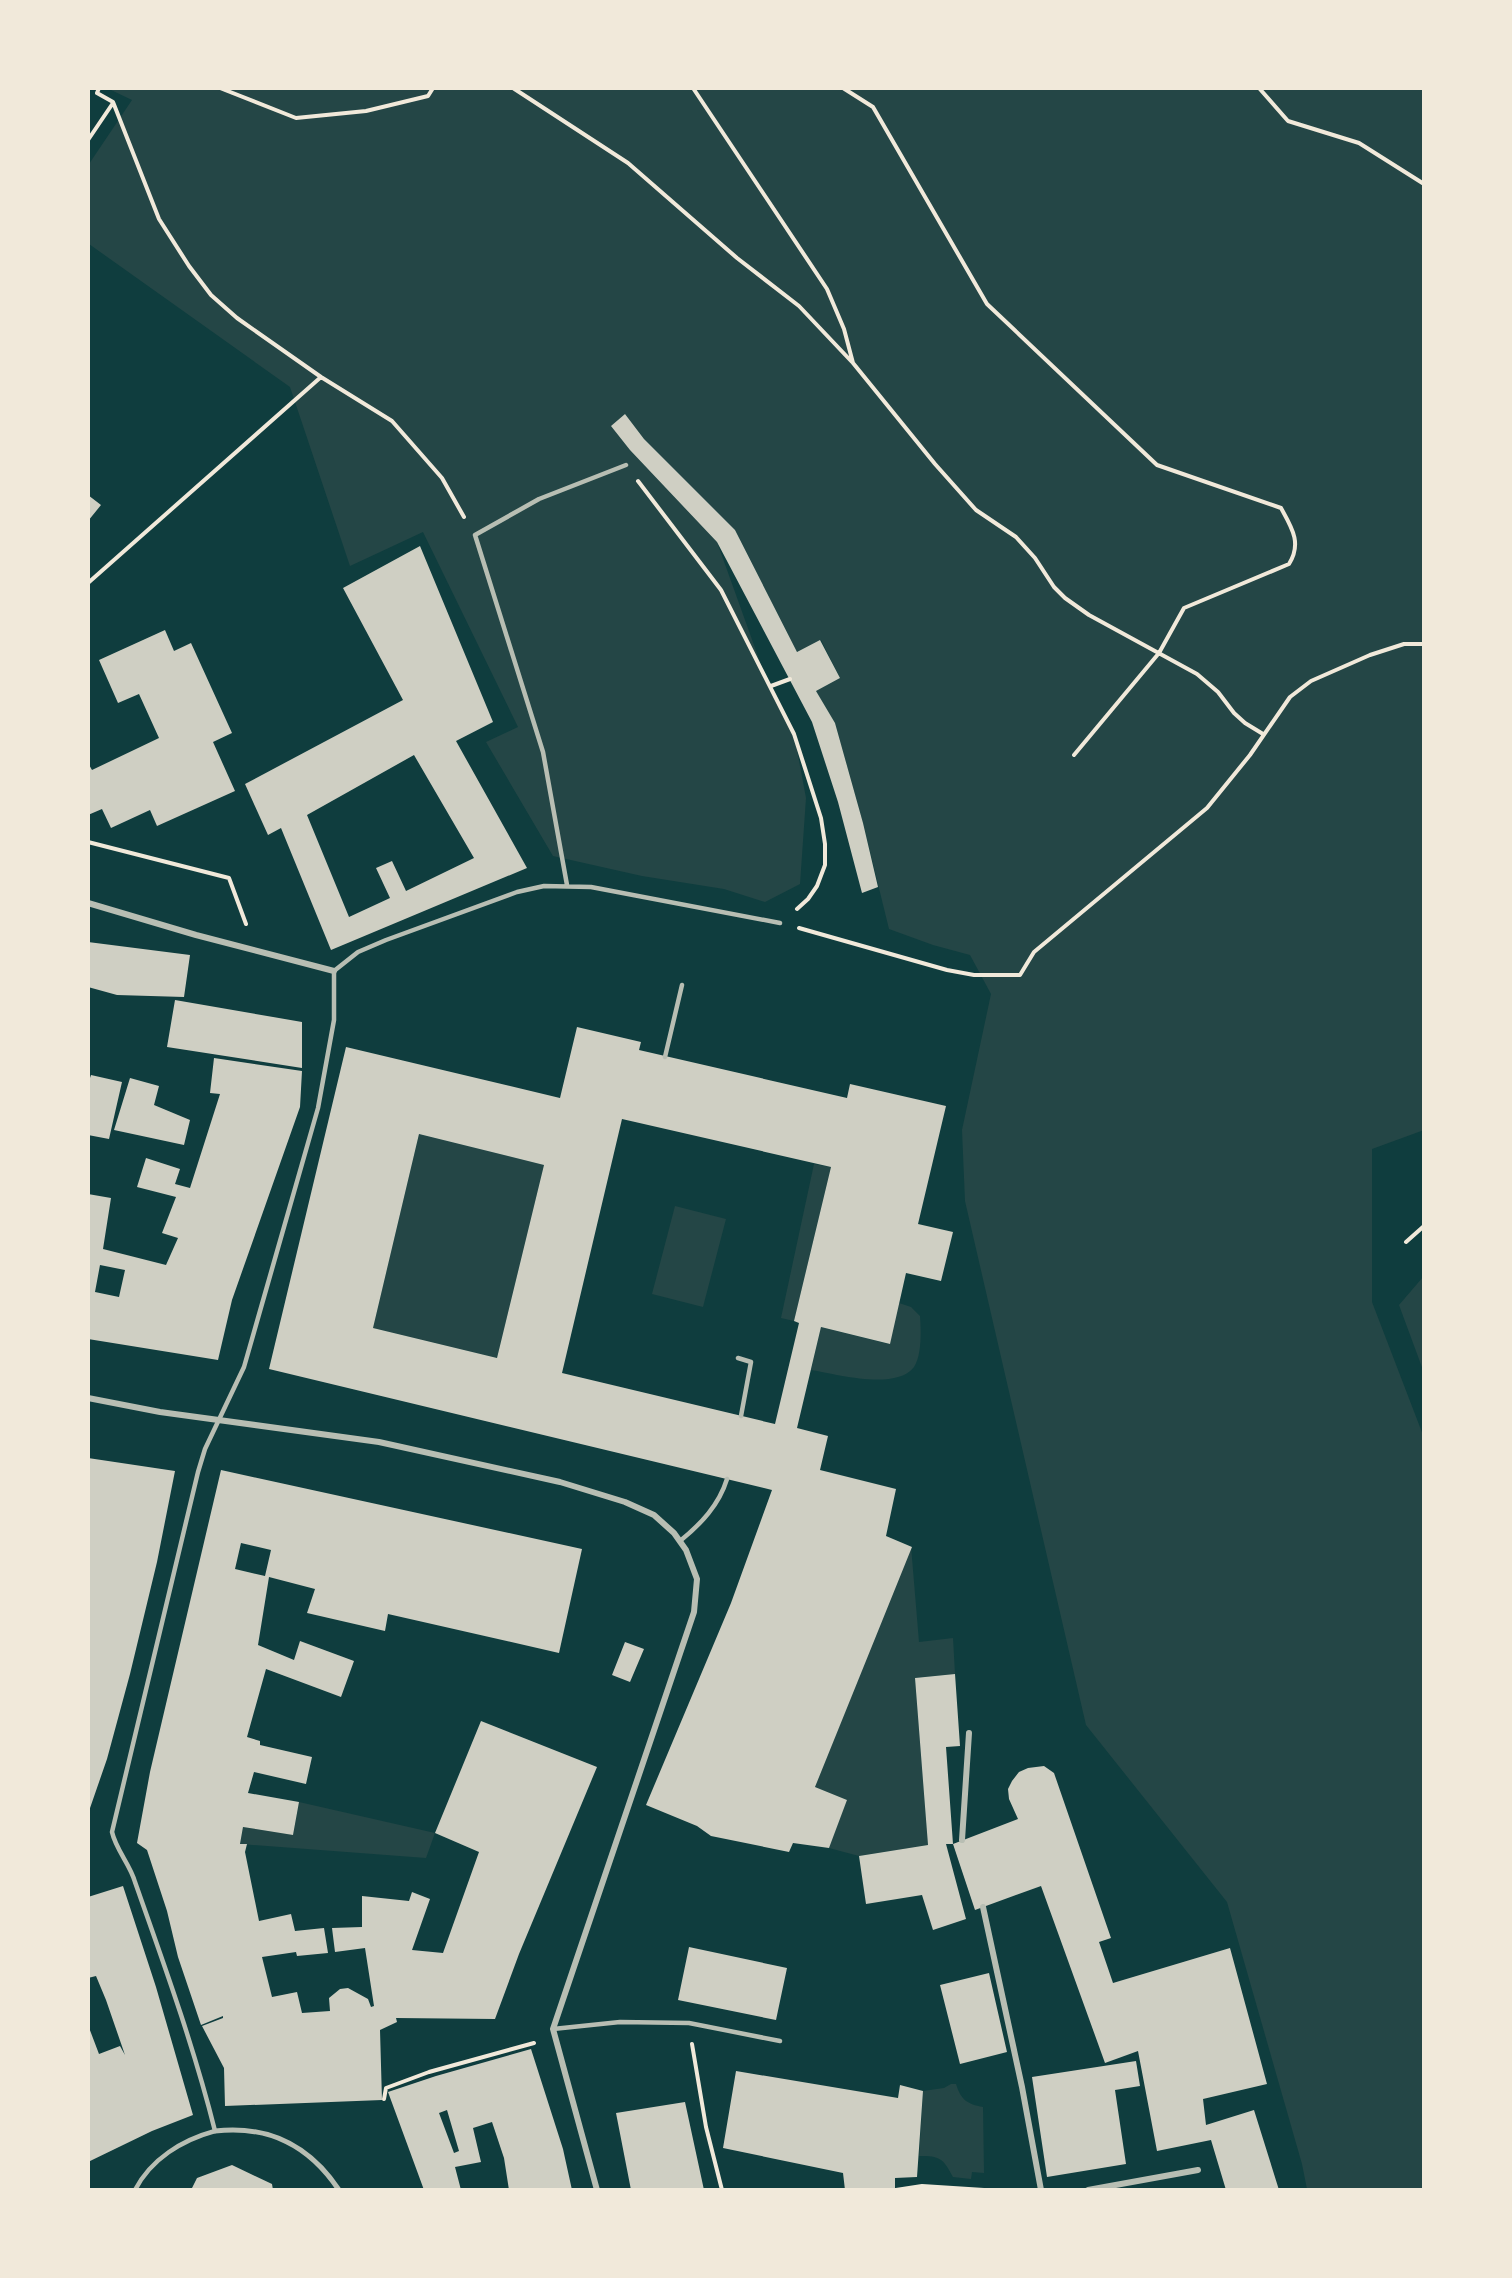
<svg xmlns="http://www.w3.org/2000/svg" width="1512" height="2278" font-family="'Space Grotesk',sans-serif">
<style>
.green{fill:#244646}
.building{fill:#cfcfc3;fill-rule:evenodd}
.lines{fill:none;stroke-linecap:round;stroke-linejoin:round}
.path{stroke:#f1e9da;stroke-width:4}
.service{stroke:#b8beb3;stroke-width:4.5}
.pedestrian{stroke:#b8beb3;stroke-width:5}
.minor{stroke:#b8beb3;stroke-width:6}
</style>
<rect width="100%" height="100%" fill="#0f3d3e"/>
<path class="green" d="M 109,89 L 1423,89 L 1424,1130 L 1372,1149 L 1372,1302 L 1423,1435 L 1423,2189 L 1307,2189 L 1302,2164 L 1227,1902 L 1086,1725 L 965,1201 L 962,1130 L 991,994 L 970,955 L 933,945 L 889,929 L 863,823 L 835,723 L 816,691 L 840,678 L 821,640 L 797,652 L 735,530 L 644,439 L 625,414 L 612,426 L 717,542 L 764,673 L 794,734 L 806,798 L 800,884 L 765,902 L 724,889 L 642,876 L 553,856 L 486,742 L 518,727 L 423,532 L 350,566 L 290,387 L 89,244 L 89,164 L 132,100 Z
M 419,1134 L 544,1165 L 497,1358 L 373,1328 Z
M 814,1164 L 831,1167 L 794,1321 L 781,1318 Z
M 675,1206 L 726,1219 L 703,1307 L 652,1294 Z
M 1423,1277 L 1423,1370 L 1399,1305 Z
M 899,1303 L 911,1307 L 920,1316 C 921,1330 922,1355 914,1367 C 896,1391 836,1374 811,1370 L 821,1327 L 889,1344 Z
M 911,1546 L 919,1642 L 953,1638 L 955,1674 L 915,1678 L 928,1845 L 859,1856 L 829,1848 L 847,1800 L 815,1787 Z
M 299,1802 L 435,1833 L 426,1858 L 240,1844 L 243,1827 L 293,1835 Z
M 951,2084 L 956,2084 C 961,2100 967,2104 983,2107 L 984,2173 L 972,2172 L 971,2179 L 953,2177 C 943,2158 940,2156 919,2156 L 923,2091 L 944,2088 Z"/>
<path class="building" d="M 625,414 L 644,439 L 735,530 L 797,652 L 820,640 L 840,678 L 816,691 L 835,723 L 863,823 L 878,887 L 862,893 L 838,802 L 812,722 L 717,542 L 630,450 L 611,426 Z
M 88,495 L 101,505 L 88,521 Z
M 420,546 L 493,722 L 456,741 L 527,868 L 331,950 L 281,828 L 268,835 L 245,784 L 403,700 L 343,588 ZM 414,755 L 474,858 L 406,891 L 392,861 L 376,868 L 390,898 L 349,917 L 307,815 Z
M 165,630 L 174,651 L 191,643 L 232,733 L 213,742 L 235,791 L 157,826 L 150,810 L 111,828 L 102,809 L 88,815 L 88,763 L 92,770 L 159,738 L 139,694 L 118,703 L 99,660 Z
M 88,942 L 190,955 L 184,997 L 117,995 L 88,987 Z
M 175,1000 L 302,1022 L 302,1068 L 167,1047 Z
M 577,1027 L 641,1042 L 639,1050 L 847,1098 L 850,1084 L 946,1106 L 918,1224 L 953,1232 L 941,1281 L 906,1273 L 890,1344 L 821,1327 L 797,1428 L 828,1436 L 820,1470 L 896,1489 L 886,1536 L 912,1547 L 815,1787 L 847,1800 L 829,1848 L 793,1843 L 789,1852 L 711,1836 L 697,1826 L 646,1805 L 731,1603 L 772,1490 L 269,1369 L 346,1047 L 560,1098 ZM 622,1119 L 831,1167 L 794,1321 L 799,1323 L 775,1424 L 562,1373 ZM 419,1134 L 544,1165 L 497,1358 L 373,1328 Z
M 214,1058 L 302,1071 L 300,1107 L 232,1300 L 218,1360 L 88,1339 L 88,1194 L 111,1198 L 103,1249 L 166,1265 L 178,1238 L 162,1233 L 176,1197 L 137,1187 L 146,1158 L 180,1169 L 175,1184 L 190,1188 L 220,1094 L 210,1093 ZM 100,1265 L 125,1270 L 119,1297 L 95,1292 Z
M 91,1075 L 122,1082 L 109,1139 L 88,1135 L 88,1084 Z
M 130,1078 L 159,1086 L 154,1105 L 190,1120 L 184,1145 L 114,1130 Z
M 88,1458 L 175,1471 L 157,1562 L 130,1674 L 107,1759 L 89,1811 Z
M 221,1470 L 582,1549 L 559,1653 L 388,1614 L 385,1631 L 307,1613 L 315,1589 L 269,1577 L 258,1645 L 294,1660 L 300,1641 L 354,1661 L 341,1697 L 266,1669 L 247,1737 L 260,1741 L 260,1745 L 312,1757 L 306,1784 L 254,1772 L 248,1793 L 299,1802 L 293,1835 L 243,1827 L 240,1844 L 247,1844 L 245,1852 L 259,1921 L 291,1914 L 295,1931 L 324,1928 L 328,1953 L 297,1956 L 296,1952 L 262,1957 L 272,1997 L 297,1992 L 302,2013 L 330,2011 L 329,1998 L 340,1989 L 348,1988 L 368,1999 L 371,2007 L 374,2006 L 365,1948 L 335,1952 L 332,1928 L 362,1927 L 362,1896 L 409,1901 L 412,1892 L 430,1899 L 412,1950 L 443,1953 L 479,1852 L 435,1833 L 481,1721 L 597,1767 L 519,1954 L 495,2019 L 396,2018 L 397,2022 L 380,2030 L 382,2100 L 225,2106 L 224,2068 L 202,2026 L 223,2018 L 223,2016 L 201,2025 L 178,1957 L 167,1911 L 147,1850 L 137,1843 L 150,1772 ZM 241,1543 L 271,1550 L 265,1576 L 235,1569 Z
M 625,1642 L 644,1649 L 630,1682 L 612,1675 Z
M 955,1674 L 960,1746 L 946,1747 L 953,1844 L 1018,1819 L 1009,1799 L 1008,1789 L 1012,1781 L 1019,1772 L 1028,1768 L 1044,1766 L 1054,1773 L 1111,1938 L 1099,1942 L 1113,1983 L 1230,1948 L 1267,2084 L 1203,2099 L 1206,2125 L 1254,2110 L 1279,2190 L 1226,2190 L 1211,2140 L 1157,2151 L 1138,2051 L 1105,2063 L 1041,1886 L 975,1910 L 953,1844 L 946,1844 L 966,1919 L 933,1930 L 922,1895 L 866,1904 L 859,1856 L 928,1845 L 915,1678 Z
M 123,1886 L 156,1987 L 193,2115 L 152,2131 L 88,2162 L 88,2025 L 99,2054 L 120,2046 L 125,2055 L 106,2000 L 96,1976 L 88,1978 L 88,1897 Z
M 689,1947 L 787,1968 L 776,2020 L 678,2000 Z
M 989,1973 L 1007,2052 L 960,2064 L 940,1985 Z
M 531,2049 L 563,2149 L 572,2190 L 509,2190 L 504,2158 L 492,2122 L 473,2128 L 481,2162 L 455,2167 L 461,2190 L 424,2190 L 388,2092 L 436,2076 ZM 447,2110 L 459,2151 L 454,2153 L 439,2113 Z
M 1136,2061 L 1140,2086 L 1115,2090 L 1126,2164 L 1047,2177 L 1032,2077 Z
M 736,2071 L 898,2098 L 900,2085 L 923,2091 L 917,2177 L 895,2178 L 895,2190 L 845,2190 L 843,2173 L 723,2148 Z
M 685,2102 L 704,2190 L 631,2190 L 616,2113 Z
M 232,2165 L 272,2184 L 273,2190 L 191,2190 L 197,2178 Z"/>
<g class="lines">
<path class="path" d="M 99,88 L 97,93 L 113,102 L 159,219 L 189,266 L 211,295 L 237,318 L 321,377 L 392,421 L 442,478 L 464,517
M 220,88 L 296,118 L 366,111 L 428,96 L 433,88
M 513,88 L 628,163 L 737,258 L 799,306 L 852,362
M 693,88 L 827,289 L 844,329 L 853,363 L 935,464 L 976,510 L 1016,537 L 1035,558 L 1054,587 L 1065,598 L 1089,615 L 1197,674 L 1218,692 L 1234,713 L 1245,723 L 1263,734
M 843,88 L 873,107 L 987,304 L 1157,465 L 1281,508 C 1292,528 1302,543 1289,564 L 1184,608 L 1159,653 L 1074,755
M 1259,88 L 1288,121 L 1359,143 L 1424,184
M 88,140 L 113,103
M 638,481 L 721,590 L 794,734 L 821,818 L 825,844 L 825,865 L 817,886 L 808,899 L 797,909
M 88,583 L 321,377
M 771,686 L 790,679
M 88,842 L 229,878 L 246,924
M 799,928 L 947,970 L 974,975 L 1020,975 L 1034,952 L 1207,808 L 1250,755 L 1290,697 L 1311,681 L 1370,655 L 1404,644 L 1424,644
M 1406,1242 L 1424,1226
M 692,2044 L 706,2127 L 722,2190
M 384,2099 L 386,2088 L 429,2072 L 534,2043
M 896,2190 L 922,2186 L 984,2190"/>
<path class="service" d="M 567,885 L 543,752 L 475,535 L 539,499 L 626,465
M 665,1057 L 682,985
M 738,1358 L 751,1362 L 741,1416
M 680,1541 C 701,1524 719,1505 727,1479
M 553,2029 L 620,2022 L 689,2023 L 780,2041
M 135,2190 C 151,2159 182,2140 215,2131 C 194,2047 164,1964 135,1882 C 130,1864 116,1850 112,1832 L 198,1472 L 205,1449 L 244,1367 L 318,1108 L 334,1020 L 334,971 L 358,952 L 386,940 L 517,892 L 544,886 L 591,887 L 780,923"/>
<path class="pedestrian" d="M 215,2131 C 269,2125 309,2145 339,2190"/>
<path class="minor" d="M 88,903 L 196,935 L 334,971
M 88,1398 L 160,1412 L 379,1442 L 560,1482 L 625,1502 L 654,1515 L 674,1533 L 686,1550 L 697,1579 L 694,1612 L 553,2029 L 597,2190
M 962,1840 L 969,1733
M 983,1907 L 1022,2087 L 1041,2190
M 1088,2190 L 1198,2170"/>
</g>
<rect width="1512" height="2278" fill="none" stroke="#f1e9da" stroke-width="180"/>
</svg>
